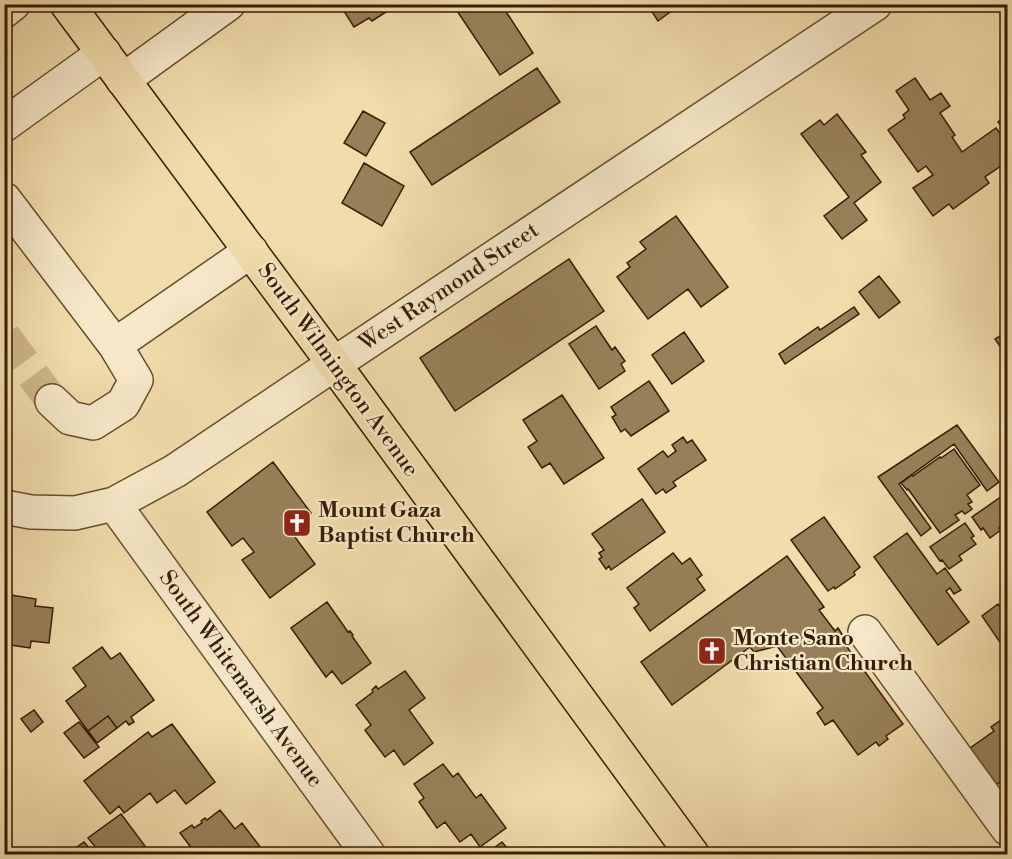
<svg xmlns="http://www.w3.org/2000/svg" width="1012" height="859" font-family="'Libre Bodoni',serif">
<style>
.building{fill:#978059;stroke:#361d00;stroke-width:1.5}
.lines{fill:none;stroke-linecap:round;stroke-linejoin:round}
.minor-tunnel{stroke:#ccb68a;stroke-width:33;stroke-dasharray:33 16;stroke-linecap:butt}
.minor-casing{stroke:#654d2b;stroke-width:36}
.major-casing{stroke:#361d00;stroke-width:36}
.minor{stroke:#f6e8c9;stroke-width:33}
.major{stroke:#f1dcac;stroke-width:33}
.labels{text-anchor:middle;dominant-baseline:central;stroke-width:4.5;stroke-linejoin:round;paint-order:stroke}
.street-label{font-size:22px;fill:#361d00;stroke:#f6e8c9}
.poi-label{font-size:22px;font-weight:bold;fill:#361d00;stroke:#f6e8c9;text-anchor:start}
</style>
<rect width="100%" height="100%" fill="#f1dcac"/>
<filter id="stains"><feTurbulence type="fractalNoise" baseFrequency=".00333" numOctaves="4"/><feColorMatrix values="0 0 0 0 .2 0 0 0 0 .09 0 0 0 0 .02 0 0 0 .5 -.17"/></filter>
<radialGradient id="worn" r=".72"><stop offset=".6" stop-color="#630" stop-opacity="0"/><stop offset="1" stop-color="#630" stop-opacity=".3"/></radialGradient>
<path class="building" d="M 348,4 L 393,4 L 387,8 L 389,10 L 372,21 L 369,18 L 354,27 L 342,8 Z
M 501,4 L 533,53 L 500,75 L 453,5 Z
M 647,4 L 681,4 L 658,21 Z
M 537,68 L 560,102 L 432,185 L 410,152 Z
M 915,78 L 930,100 L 941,93 L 950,106 L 940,113 L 955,135 L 952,137 L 962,152 L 996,128 L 1008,144 L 1008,161 L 985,177 L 989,183 L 953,209 L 949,204 L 933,216 L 913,188 L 933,175 L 926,166 L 918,172 L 888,130 L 905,118 L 903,115 L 909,110 L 896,91 Z
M 363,111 L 385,123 L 366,156 L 344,143 Z
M 837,114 L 866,152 L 861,155 L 881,182 L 854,203 L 867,220 L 842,239 L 824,216 L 849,197 L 801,134 L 820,120 L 824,125 Z
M 1008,115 L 1008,135 L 998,122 Z
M 364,163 L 404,186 L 382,226 L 342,203 Z
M 676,216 L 728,287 L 701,307 L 688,289 L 648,319 L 617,277 L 630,267 L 627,263 L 646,249 L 640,242 Z
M 569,259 L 604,311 L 455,411 L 420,358 Z
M 879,276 L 900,302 L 879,318 L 859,292 Z
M 854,307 L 859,314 L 785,364 L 779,354 L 818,327 L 820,330 Z
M 596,326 L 612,350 L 615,347 L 625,361 L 621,364 L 625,371 L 599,389 L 569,344 Z
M 1008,331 L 1008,358 L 995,339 Z
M 684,332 L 704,361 L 672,384 L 652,355 Z
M 649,381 L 669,411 L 631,436 L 625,429 L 621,432 L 612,417 L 616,415 L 611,407 Z
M 562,395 L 604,458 L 564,484 L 550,463 L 542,468 L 528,447 L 537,441 L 523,420 Z
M 957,425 L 999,482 L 987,491 L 954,444 L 899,484 L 931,528 L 921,536 L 878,477 Z
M 683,437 L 687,443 L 692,440 L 706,460 L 673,482 L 676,486 L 666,493 L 663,489 L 656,494 L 638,469 L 663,451 L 668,457 L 676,451 L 672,445 Z
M 954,449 L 980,485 L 967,495 L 972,502 L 968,504 L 972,509 L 965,514 L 962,511 L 955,515 L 959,520 L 940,533 L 908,489 L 907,490 L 901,483 L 912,475 L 913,476 L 940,457 L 941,458 Z
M 273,462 L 311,513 L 289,529 L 315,564 L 270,598 L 242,560 L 254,552 L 243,538 L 232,546 L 207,512 Z
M 1005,494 L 1008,498 L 1008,521 L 999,528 L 1001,530 L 990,538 L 983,528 L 981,530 L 972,517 Z
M 642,499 L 665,532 L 611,570 L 609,566 L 606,569 L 599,559 L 602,557 L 599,553 L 604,550 L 592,534 Z
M 824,517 L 860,567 L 854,572 L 855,575 L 835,589 L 834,587 L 828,591 L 791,540 Z
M 965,523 L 974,536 L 971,538 L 976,544 L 959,556 L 962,560 L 949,569 L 942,560 L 940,561 L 930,547 Z
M 907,533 L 937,574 L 945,568 L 961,590 L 954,594 L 950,588 L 946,591 L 969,622 L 938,645 L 874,557 Z
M 673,553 L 682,564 L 690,558 L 702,575 L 697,579 L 705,590 L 650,631 L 634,608 L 639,604 L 627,588 Z
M 787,556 L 824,607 L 819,610 L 835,631 L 838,628 L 842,634 L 839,636 L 903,724 L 886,736 L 888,739 L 879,746 L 876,742 L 858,755 L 833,720 L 825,725 L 817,713 L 823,708 L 777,646 L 754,652 L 750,647 L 672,705 L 641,662 Z
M 5,594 L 36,599 L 35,606 L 53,608 L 49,643 L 31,641 L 30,648 L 4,644 Z
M 327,602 L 348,632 L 350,631 L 353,635 L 352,636 L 371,663 L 342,684 L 332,671 L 326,677 L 291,628 Z
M 998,604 L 1008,618 L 1008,654 L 982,616 Z
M 102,647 L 111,659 L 120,653 L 154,700 L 131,717 L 134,722 L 129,725 L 126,721 L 117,728 L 108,716 L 88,731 L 66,701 L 86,686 L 73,668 Z
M 405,671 L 425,698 L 409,710 L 433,743 L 404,765 L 394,750 L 385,757 L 365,730 L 371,725 L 356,705 L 373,692 L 372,690 L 376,686 L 378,689 Z
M 34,710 L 43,722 L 31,732 L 21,719 Z
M 1008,715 L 1008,777 L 993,787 L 966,751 L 994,731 L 991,727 Z
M 108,716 L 117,728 L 97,743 L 88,731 Z
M 79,722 L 99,747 L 84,758 L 64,733 Z
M 172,724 L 215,782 L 186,804 L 175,790 L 157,803 L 150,793 L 124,813 L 119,806 L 110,814 L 84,781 L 148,732 L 152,737 Z
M 443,764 L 453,777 L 458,773 L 476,798 L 481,794 L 506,828 L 480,847 L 471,834 L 460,842 L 445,822 L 437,828 L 419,802 L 424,798 L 414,784 Z
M 220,810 L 235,829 L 242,823 L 261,848 L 255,852 L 256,854 L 196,854 L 180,833 L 192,825 L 194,828 L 202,823 L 201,821 L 205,818 L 207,820 Z
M 121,814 L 145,846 L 134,854 L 101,854 L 88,838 Z
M 84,842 L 94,854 L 67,854 Z
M 502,842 L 512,854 L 486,854 Z"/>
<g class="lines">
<path class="minor-tunnel" d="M 4,336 L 52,401"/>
<g class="minor-casing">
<path id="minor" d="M 4,11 L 13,4
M 123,80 L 228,4
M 4,125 L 104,53
M 4,199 L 115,345 L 136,380 L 123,404 L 93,423 L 70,418 L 52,401
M 115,345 L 251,251
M 114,504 L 368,854
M 4,507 L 31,512 L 75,513 L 114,504 L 175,471 L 334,364 L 875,4
M 865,632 L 1008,829"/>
</g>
<g class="major-casing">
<path id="major" d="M 67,4 L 334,364 L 692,854"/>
</g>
<use href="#minor" class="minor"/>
<use href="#major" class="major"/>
</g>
<defs>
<g id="church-square" transform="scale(1.5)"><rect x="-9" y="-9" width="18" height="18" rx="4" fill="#8f2418" stroke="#f6e8c9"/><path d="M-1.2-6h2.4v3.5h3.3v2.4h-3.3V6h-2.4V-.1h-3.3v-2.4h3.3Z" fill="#fff"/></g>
</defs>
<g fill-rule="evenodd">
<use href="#church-square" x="297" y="523"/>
<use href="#church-square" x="712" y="651"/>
</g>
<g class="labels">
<g class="street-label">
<text transform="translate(449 287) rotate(-34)">West Raymond Street</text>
<text transform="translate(338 370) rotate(54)">South Wilmington Avenue</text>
<text transform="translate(241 679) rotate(54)">South Whitemarsh Avenue</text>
</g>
<g class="poi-label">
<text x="318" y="510">Mount Gaza<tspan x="318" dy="25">Baptist Church</tspan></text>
<text x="733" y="638">Monte Sano<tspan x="733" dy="25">Christian Church</tspan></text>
</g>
</g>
<rect width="1012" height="859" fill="none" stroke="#f1dcac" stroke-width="24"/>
<rect x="6" y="6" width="1000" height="847" fill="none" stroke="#361d00" stroke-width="3"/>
<rect x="12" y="12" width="988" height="835" fill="none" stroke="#361d00" stroke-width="1.5"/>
<rect width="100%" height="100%" filter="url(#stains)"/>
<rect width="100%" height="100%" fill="url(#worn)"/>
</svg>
